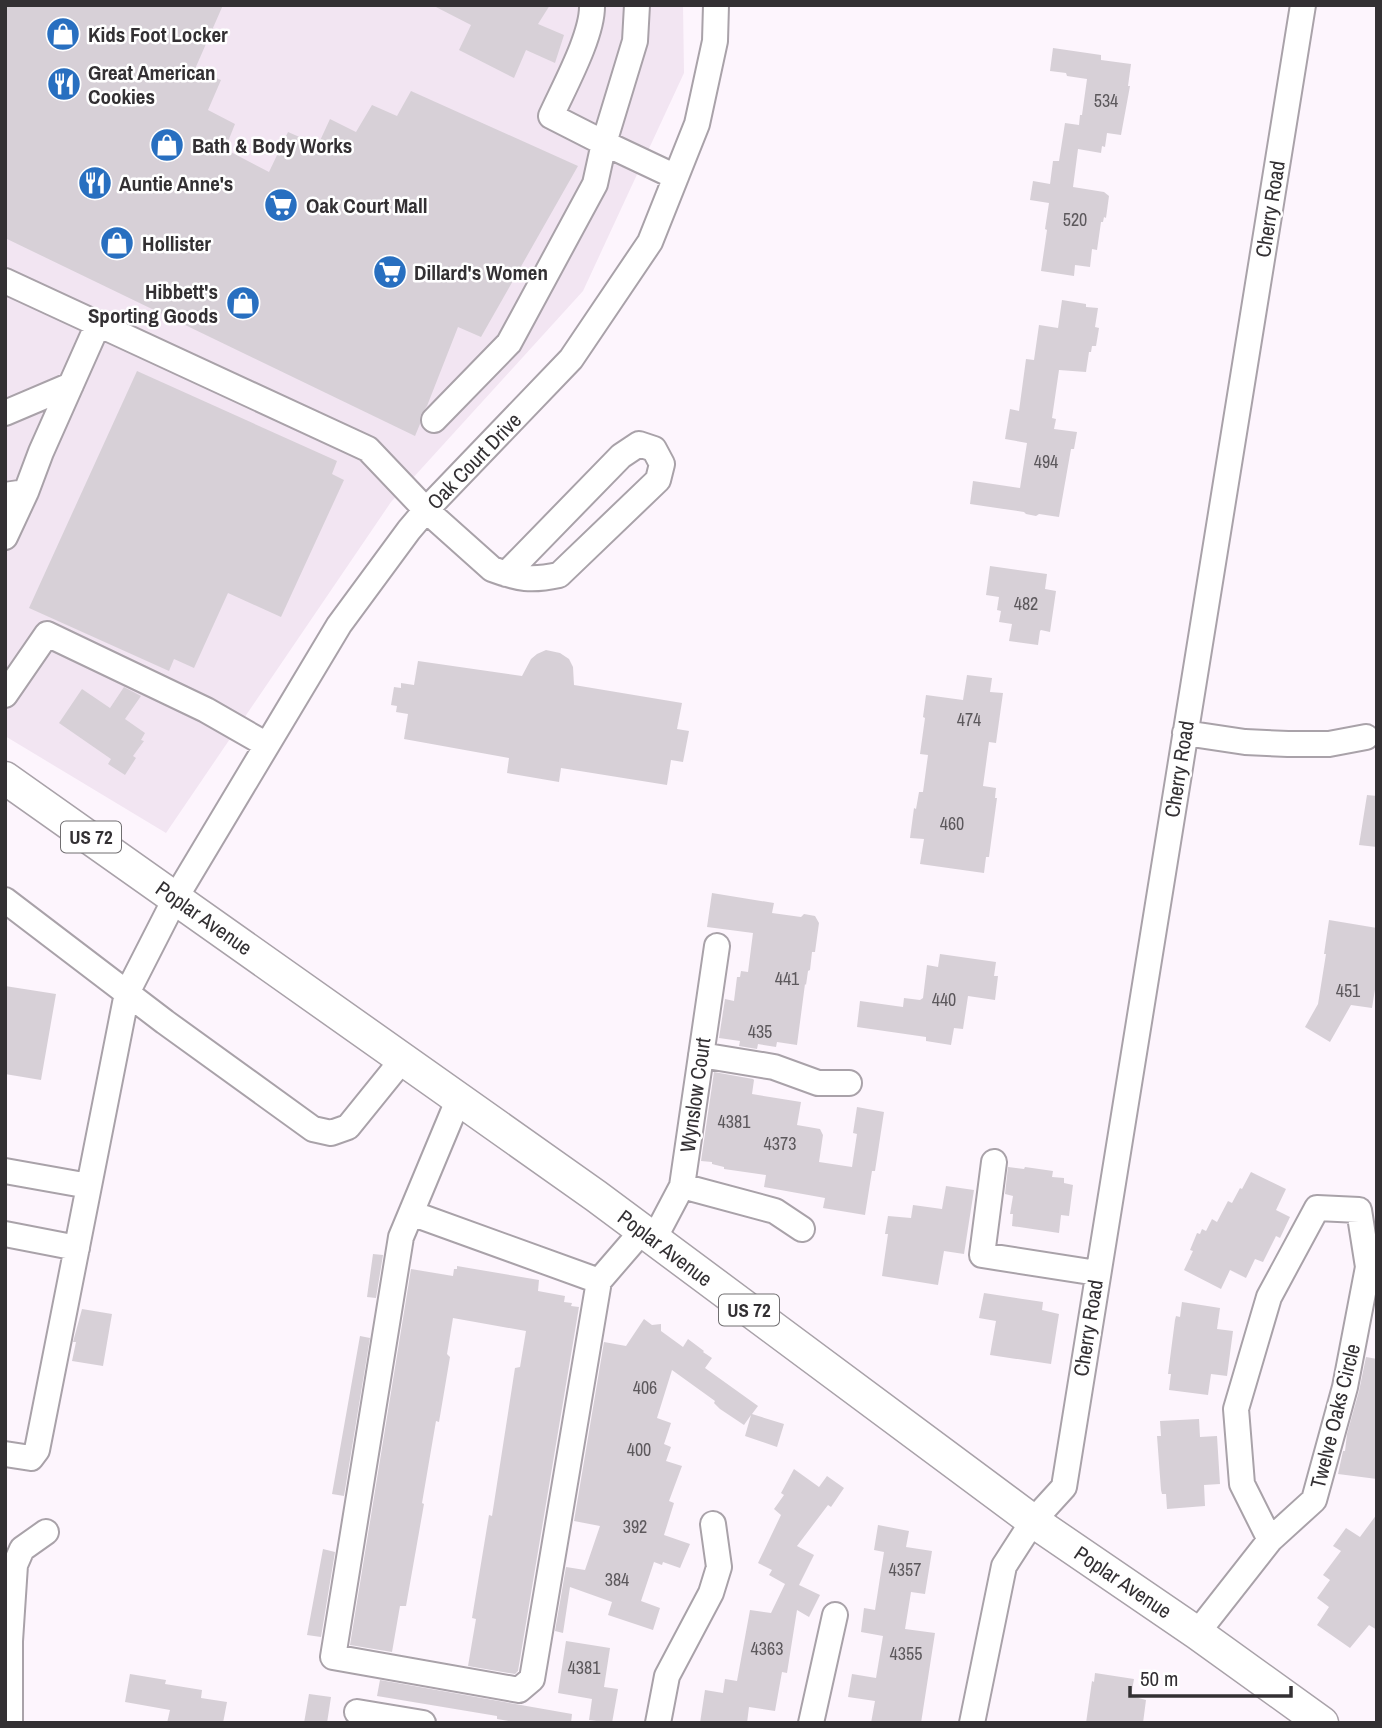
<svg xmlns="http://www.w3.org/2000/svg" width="1382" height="1728" font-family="'Archivo Narrow',sans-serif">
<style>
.built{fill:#f2e5f2}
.building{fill:#d7d0d7}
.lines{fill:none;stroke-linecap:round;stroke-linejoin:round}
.minor-casing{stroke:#a9a2a9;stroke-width:28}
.major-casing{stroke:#a9a2a9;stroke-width:35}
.minor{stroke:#fff;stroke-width:24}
.major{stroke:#fff;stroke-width:32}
.labels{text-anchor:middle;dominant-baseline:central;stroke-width:5;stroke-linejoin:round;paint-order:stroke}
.number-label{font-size:18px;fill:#5c585c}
.shield{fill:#fff;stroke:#706e70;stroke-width:2}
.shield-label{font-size:19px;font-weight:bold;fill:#333033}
.poi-label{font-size:21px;font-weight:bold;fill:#333033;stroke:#fff;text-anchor:start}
.street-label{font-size:21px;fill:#333033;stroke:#fff}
</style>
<rect width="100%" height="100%" fill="#fdf5fd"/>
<path class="built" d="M 5,5 L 683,5 L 684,73 L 583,291 L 391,502 L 166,833 L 5,736 Z"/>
<path class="building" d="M 5,5 L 223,5 L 195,69 L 221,80 L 208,110 L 235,124 L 225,149 L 269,172 L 288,132 L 318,145 L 330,119 L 356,132 L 372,105 L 397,116 L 411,91 L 578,166 L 481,337 L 458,327 L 427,406 L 420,416 L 420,424 L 415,436 L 5,238 Z
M 432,5 L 550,5 L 538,24 L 564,35 L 555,63 L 526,50 L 514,78 L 459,50 L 471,25 Z
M 1053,48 L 1101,55 L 1101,60 L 1131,64 L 1128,86 L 1130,86 L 1121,135 L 1107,133 L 1105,147 L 1102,146 L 1101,153 L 1078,149 L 1073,187 L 1104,192 L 1109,196 L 1106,218 L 1104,217 L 1103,222 L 1101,222 L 1097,250 L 1092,249 L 1090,267 L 1075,265 L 1074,276 L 1041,271 L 1047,230 L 1045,229 L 1049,203 L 1030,200 L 1033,181 L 1050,184 L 1053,161 L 1059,161 L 1065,123 L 1079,125 L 1080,115 L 1082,115 L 1087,79 L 1067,76 L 1066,73 L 1050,71 Z
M 1062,300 L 1086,304 L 1086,307 L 1098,308 L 1095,327 L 1099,328 L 1096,346 L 1092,346 L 1091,352 L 1089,352 L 1086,372 L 1059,370 L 1052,418 L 1056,419 L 1054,429 L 1077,432 L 1074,449 L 1071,449 L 1059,517 L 1039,514 L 1036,516 L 1026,514 L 1024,512 L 970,504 L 973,481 L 1020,488 L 1027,443 L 1005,439 L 1010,409 L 1019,411 L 1026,359 L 1034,360 L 1039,325 L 1058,328 Z
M 137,371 L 337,461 L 332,474 L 344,480 L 281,617 L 228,593 L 194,668 L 174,659 L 169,671 L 29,608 Z
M 990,566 L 1047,574 L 1045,589 L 1056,591 L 1050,632 L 1041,630 L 1040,631 L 1038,645 L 1009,641 L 1012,624 L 999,622 L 1001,611 L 997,610 L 999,597 L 986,595 Z
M 546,650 L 560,653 L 569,659 L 573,667 L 574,685 L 682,703 L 677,729 L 689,731 L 683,762 L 671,760 L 667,785 L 561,768 L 559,782 L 507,773 L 509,758 L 404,739 L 408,714 L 396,712 L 397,706 L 391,705 L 394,687 L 401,688 L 401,683 L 414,685 L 418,661 L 522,676 L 531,659 L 537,654 Z
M 967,675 L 992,678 L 990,692 L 1003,693 L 996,743 L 989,742 L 983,786 L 996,788 L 995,798 L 997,798 L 989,857 L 986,857 L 984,873 L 920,864 L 924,839 L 910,838 L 914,808 L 916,809 L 919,792 L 923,792 L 928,755 L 920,754 L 925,718 L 923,717 L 926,695 L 963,700 Z
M 124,687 L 141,696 L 125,719 L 145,733 L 141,740 L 144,741 L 133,756 L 136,758 L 125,775 L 108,764 L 111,759 L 59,723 L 82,689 L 110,708 Z
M 1367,795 L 1377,796 L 1377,847 L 1359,845 Z
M 712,893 L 774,903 L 772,913 L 801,917 L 804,914 L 815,916 L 819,923 L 815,952 L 812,952 L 810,970 L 808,971 L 806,985 L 805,984 L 797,1045 L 777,1042 L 776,1047 L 758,1044 L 757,1049 L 739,1046 L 740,1041 L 719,1038 L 725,999 L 734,1001 L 737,977 L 740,977 L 741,971 L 748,972 L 753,933 L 707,927 Z
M 1329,920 L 1377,928 L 1377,977 L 1372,1008 L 1351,1005 L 1330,1042 L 1305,1027 L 1318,1004 L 1326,954 L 1324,954 Z
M 940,954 L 996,962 L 994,976 L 998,976 L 995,1000 L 968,996 L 963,1029 L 954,1028 L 951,1045 L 926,1041 L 926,1037 L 857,1027 L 860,1001 L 903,1007 L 904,998 L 920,1000 L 923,998 L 927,965 L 938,967 Z
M 5,986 L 56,994 L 41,1080 L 5,1074 Z
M 714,1072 L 753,1079 L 754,1080 L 752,1094 L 801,1102 L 797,1125 L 820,1129 L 823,1135 L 819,1162 L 852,1167 L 857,1134 L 853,1133 L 857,1107 L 884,1112 L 875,1171 L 872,1171 L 865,1215 L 823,1208 L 825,1198 L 764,1187 L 766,1175 L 724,1169 L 724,1167 L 712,1164 L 712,1162 L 701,1161 Z
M 1008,1167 L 1024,1169 L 1025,1167 L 1053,1171 L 1052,1177 L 1064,1178 L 1064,1183 L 1073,1185 L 1069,1216 L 1061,1215 L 1059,1233 L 1012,1226 L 1013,1214 L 1010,1214 L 1013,1196 L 1005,1194 Z
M 1251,1172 L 1286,1189 L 1276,1210 L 1290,1217 L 1280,1238 L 1276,1236 L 1263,1262 L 1255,1259 L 1246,1278 L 1230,1270 L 1221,1289 L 1184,1270 L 1193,1251 L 1190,1250 L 1197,1233 L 1200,1234 L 1202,1229 L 1206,1231 L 1212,1219 L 1217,1222 L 1228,1201 L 1232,1203 L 1240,1188 L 1242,1189 Z
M 946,1186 L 974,1190 L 964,1254 L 944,1251 L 938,1285 L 882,1276 L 888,1234 L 885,1234 L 888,1216 L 911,1218 L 913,1205 L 942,1209 Z
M 373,1254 L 383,1255 L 376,1298 L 367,1297 Z
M 457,1266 L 539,1280 L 538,1291 L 565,1296 L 564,1302 L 572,1303 L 571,1306 L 579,1307 L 518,1671 L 515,1674 L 468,1666 L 476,1619 L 472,1618 L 489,1515 L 492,1516 L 515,1368 L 520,1367 L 526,1331 L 453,1318 L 447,1354 L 450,1357 L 439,1422 L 436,1421 L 422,1503 L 424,1504 L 406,1606 L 400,1606 L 392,1652 L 350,1645 L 411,1269 L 453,1276 L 454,1269 L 457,1269 Z
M 984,1293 L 1043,1302 L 1042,1310 L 1059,1314 L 1051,1364 L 990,1355 L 996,1321 L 979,1318 Z
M 1182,1302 L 1220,1308 L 1217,1329 L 1233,1331 L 1227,1376 L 1211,1374 L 1208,1395 L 1169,1390 L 1171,1374 L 1168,1374 L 1175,1320 L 1176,1316 L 1180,1317 Z
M 82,1309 L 112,1314 L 103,1366 L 72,1361 L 76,1342 L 73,1342 Z
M 644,1319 L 652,1325 L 661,1324 L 661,1331 L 683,1347 L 688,1339 L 704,1351 L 703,1352 L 712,1358 L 705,1368 L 758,1406 L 752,1414 L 784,1424 L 777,1447 L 745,1436 L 751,1415 L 744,1425 L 720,1409 L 714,1403 L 715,1401 L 672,1370 L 657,1418 L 671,1423 L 664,1444 L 671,1447 L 666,1461 L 682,1466 L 669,1501 L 674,1503 L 664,1535 L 690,1544 L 680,1568 L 663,1562 L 662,1565 L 654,1562 L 641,1601 L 660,1608 L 653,1630 L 608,1615 L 612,1602 L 570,1587 L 563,1633 L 555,1631 L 566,1567 L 585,1570 L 600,1526 L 574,1521 L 604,1342 L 626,1346 Z
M 360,1336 L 370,1338 L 344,1496 L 332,1494 Z
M 1366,1357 L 1377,1359 L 1377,1479 L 1338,1474 L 1343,1451 L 1345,1451 L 1347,1434 L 1359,1391 Z
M 1199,1419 L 1200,1437 L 1217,1436 L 1220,1484 L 1204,1485 L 1205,1506 L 1167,1509 L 1166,1494 L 1162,1494 L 1161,1490 L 1157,1436 L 1161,1436 L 1160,1421 Z
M 794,1469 L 819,1487 L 827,1476 L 844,1488 L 831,1507 L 828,1505 L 797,1546 L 814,1555 L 799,1585 L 820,1595 L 809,1617 L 797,1610 L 787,1673 L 782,1672 L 775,1711 L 749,1707 L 747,1723 L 700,1723 L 705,1690 L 723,1693 L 725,1679 L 737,1681 L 750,1610 L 771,1613 L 785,1584 L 769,1575 L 772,1570 L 758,1563 L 781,1515 L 774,1509 L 784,1495 L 781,1493 Z
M 1377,1514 L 1377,1630 L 1369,1625 L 1350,1648 L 1317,1625 L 1329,1607 L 1317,1598 L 1330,1580 L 1323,1575 L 1341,1551 L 1333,1546 L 1346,1528 L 1360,1537 Z
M 878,1525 L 909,1531 L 906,1547 L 932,1551 L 925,1594 L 911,1592 L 905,1629 L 935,1633 L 921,1723 L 871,1723 L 875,1701 L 848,1697 L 852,1674 L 876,1678 L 883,1636 L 861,1632 L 864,1608 L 875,1610 L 884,1552 L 874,1550 Z
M 323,1549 L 335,1552 L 321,1637 L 307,1635 Z
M 566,1641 L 610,1648 L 604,1687 L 618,1689 L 612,1723 L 589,1720 L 592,1699 L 558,1693 Z
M 1095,1673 L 1134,1679 L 1131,1696 L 1146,1700 L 1143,1723 L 1086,1723 L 1092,1681 L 1094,1682 Z
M 130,1674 L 166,1680 L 165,1684 L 202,1690 L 201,1698 L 227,1702 L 223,1723 L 167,1723 L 170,1710 L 125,1702 Z
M 380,1680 L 572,1714 L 571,1723 L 521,1723 L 497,1719 L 497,1716 L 377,1696 Z
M 309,1694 L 331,1697 L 327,1723 L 304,1723 Z"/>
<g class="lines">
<g class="minor-casing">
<path id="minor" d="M 637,5 L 635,41 L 604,143 L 676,177
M 5,281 L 368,449 L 426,510 L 492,569 C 519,579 531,581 559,575 L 658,480 L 662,464 L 654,449 L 639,444 L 621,456 L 506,574
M 5,413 L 71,385
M 434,420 L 509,343 L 595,184 L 604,143 L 551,116 C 564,87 593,35 592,5
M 5,495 L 26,492 L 41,452 L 98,324
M 5,537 L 26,492
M 5,695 L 47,634 L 206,710 L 267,745
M 1185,733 L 1245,742 L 1288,744 L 1329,744 L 1366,737
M 5,900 L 165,1022 L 313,1129 L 331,1133 L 348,1127 L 403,1059
M 701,1055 L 774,1067 L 818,1083 L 849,1083
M 994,1162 L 982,1255 L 1097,1273
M 5,1171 L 89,1186
M 682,1186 L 775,1211 L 802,1229
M 1317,1208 L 1359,1210 L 1368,1267 L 1345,1387 L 1314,1500 L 1270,1540 L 1242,1484 L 1236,1409 L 1269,1297 Z
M 411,1213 L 599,1281 L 532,1679 L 519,1690 L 333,1657 L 401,1237 L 459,1098
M 5,1234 L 77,1248
M 654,1239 L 682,1186 L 717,946
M 599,1281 L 643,1230
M 5,1454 L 31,1458 L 37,1450 L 127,993 L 176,897 L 339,625 L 409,530 L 426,510 L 571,359 L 650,242 L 697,124 L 715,41 L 716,5
M 1197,1633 L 1270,1540
M 357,1712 L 423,1723
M 10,1723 L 10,1641 L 15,1565 L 22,1549 L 46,1532
M 658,1723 L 667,1676 L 711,1593 L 719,1567 L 713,1524
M 811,1723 L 835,1615
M 972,1723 L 1004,1566 L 1033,1521 L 1064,1487 L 1303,5"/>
</g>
<g class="major-casing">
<path id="major" d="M 5,778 L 596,1196 L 1033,1521 L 1197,1633 L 1322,1723"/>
</g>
<use href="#minor" class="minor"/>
<use href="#major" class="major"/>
</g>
<defs>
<g id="shop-disc" transform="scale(1.75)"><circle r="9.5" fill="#286fc0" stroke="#fff"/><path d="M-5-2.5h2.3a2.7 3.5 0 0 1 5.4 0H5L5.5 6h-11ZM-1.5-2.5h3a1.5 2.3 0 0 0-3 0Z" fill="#fff"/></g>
<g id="restaurant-disc" transform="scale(1.75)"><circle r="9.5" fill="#286fc0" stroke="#fff"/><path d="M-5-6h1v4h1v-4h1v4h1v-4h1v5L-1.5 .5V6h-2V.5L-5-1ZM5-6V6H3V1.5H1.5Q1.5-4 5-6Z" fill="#fff"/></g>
<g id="supermarket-disc" transform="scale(1.75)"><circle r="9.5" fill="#286fc0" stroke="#fff"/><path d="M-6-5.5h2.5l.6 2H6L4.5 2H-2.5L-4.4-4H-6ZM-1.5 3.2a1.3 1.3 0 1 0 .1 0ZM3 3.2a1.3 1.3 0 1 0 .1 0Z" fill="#fff"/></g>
</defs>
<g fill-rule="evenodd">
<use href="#shop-disc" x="63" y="34"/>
<use href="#restaurant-disc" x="64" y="84"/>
<use href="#shop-disc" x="167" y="145"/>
<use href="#restaurant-disc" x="95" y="183"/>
<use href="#supermarket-disc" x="281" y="205"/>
<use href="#shop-disc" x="117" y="243"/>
<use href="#supermarket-disc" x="390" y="272"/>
<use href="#shop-disc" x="243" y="303"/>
</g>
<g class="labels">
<g class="number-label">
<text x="1106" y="100">534</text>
<text x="1075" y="219">520</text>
<text x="1046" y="461">494</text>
<text x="1026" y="603">482</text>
<text x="969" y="719">474</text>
<text x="952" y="823">460</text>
<text x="787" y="978">441</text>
<text x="1348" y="990">451</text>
<text x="944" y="999">440</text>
<text x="760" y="1031">435</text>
<text x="734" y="1121">4381</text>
<text x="780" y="1143">4373</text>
<text x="645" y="1387">406</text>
<text x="639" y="1449">400</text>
<text x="635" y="1526">392</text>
<text x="905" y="1569">4357</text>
<text x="617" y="1579">384</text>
<text x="767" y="1648">4363</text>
<text x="906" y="1653">4355</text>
<text x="584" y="1667">4381</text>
</g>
<g class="shield">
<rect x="61" y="821.5" width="60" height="31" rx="5"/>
<rect x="719" y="1294.5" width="60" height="31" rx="5"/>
</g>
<g class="shield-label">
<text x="91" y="837">US 72</text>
<text x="749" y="1310">US 72</text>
</g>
<g class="poi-label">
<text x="88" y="34">Kids Foot Locker</text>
<text x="88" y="72">Great American<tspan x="88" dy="24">Cookies</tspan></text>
<text x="192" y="145">Bath &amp; Body Works</text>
<text x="119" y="183">Auntie Anne's</text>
<text x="306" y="205">Oak Court Mall</text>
<text x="142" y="243">Hollister</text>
<text x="414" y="272">Dillard's Women</text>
<text x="218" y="291" text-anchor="end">Hibbett's<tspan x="218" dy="24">Sporting Goods</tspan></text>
</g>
<g class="street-label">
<text transform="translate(1270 209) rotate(-81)">Cherry Road</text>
<text transform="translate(474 461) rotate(-46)">Oak Court Drive</text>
<text transform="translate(1179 769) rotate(-81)">Cherry Road</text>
<text transform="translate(204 918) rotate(35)">Poplar Avenue</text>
<text transform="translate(695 1095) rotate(-82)">Wynslow Court</text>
<text transform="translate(665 1248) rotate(37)">Poplar Avenue</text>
<text transform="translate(1088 1328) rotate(-81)">Cherry Road</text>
<text transform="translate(1335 1416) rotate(-76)">Twelve Oaks Circle</text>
<text transform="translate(1123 1582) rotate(34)">Poplar Avenue</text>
</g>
</g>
<rect width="1382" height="1728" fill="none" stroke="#333033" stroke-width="14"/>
<path d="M1130 1686v10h161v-10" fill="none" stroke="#333033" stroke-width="3.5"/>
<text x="1140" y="1686" font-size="21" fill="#333033" stroke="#ffffff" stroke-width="5" paint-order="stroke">50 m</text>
</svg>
